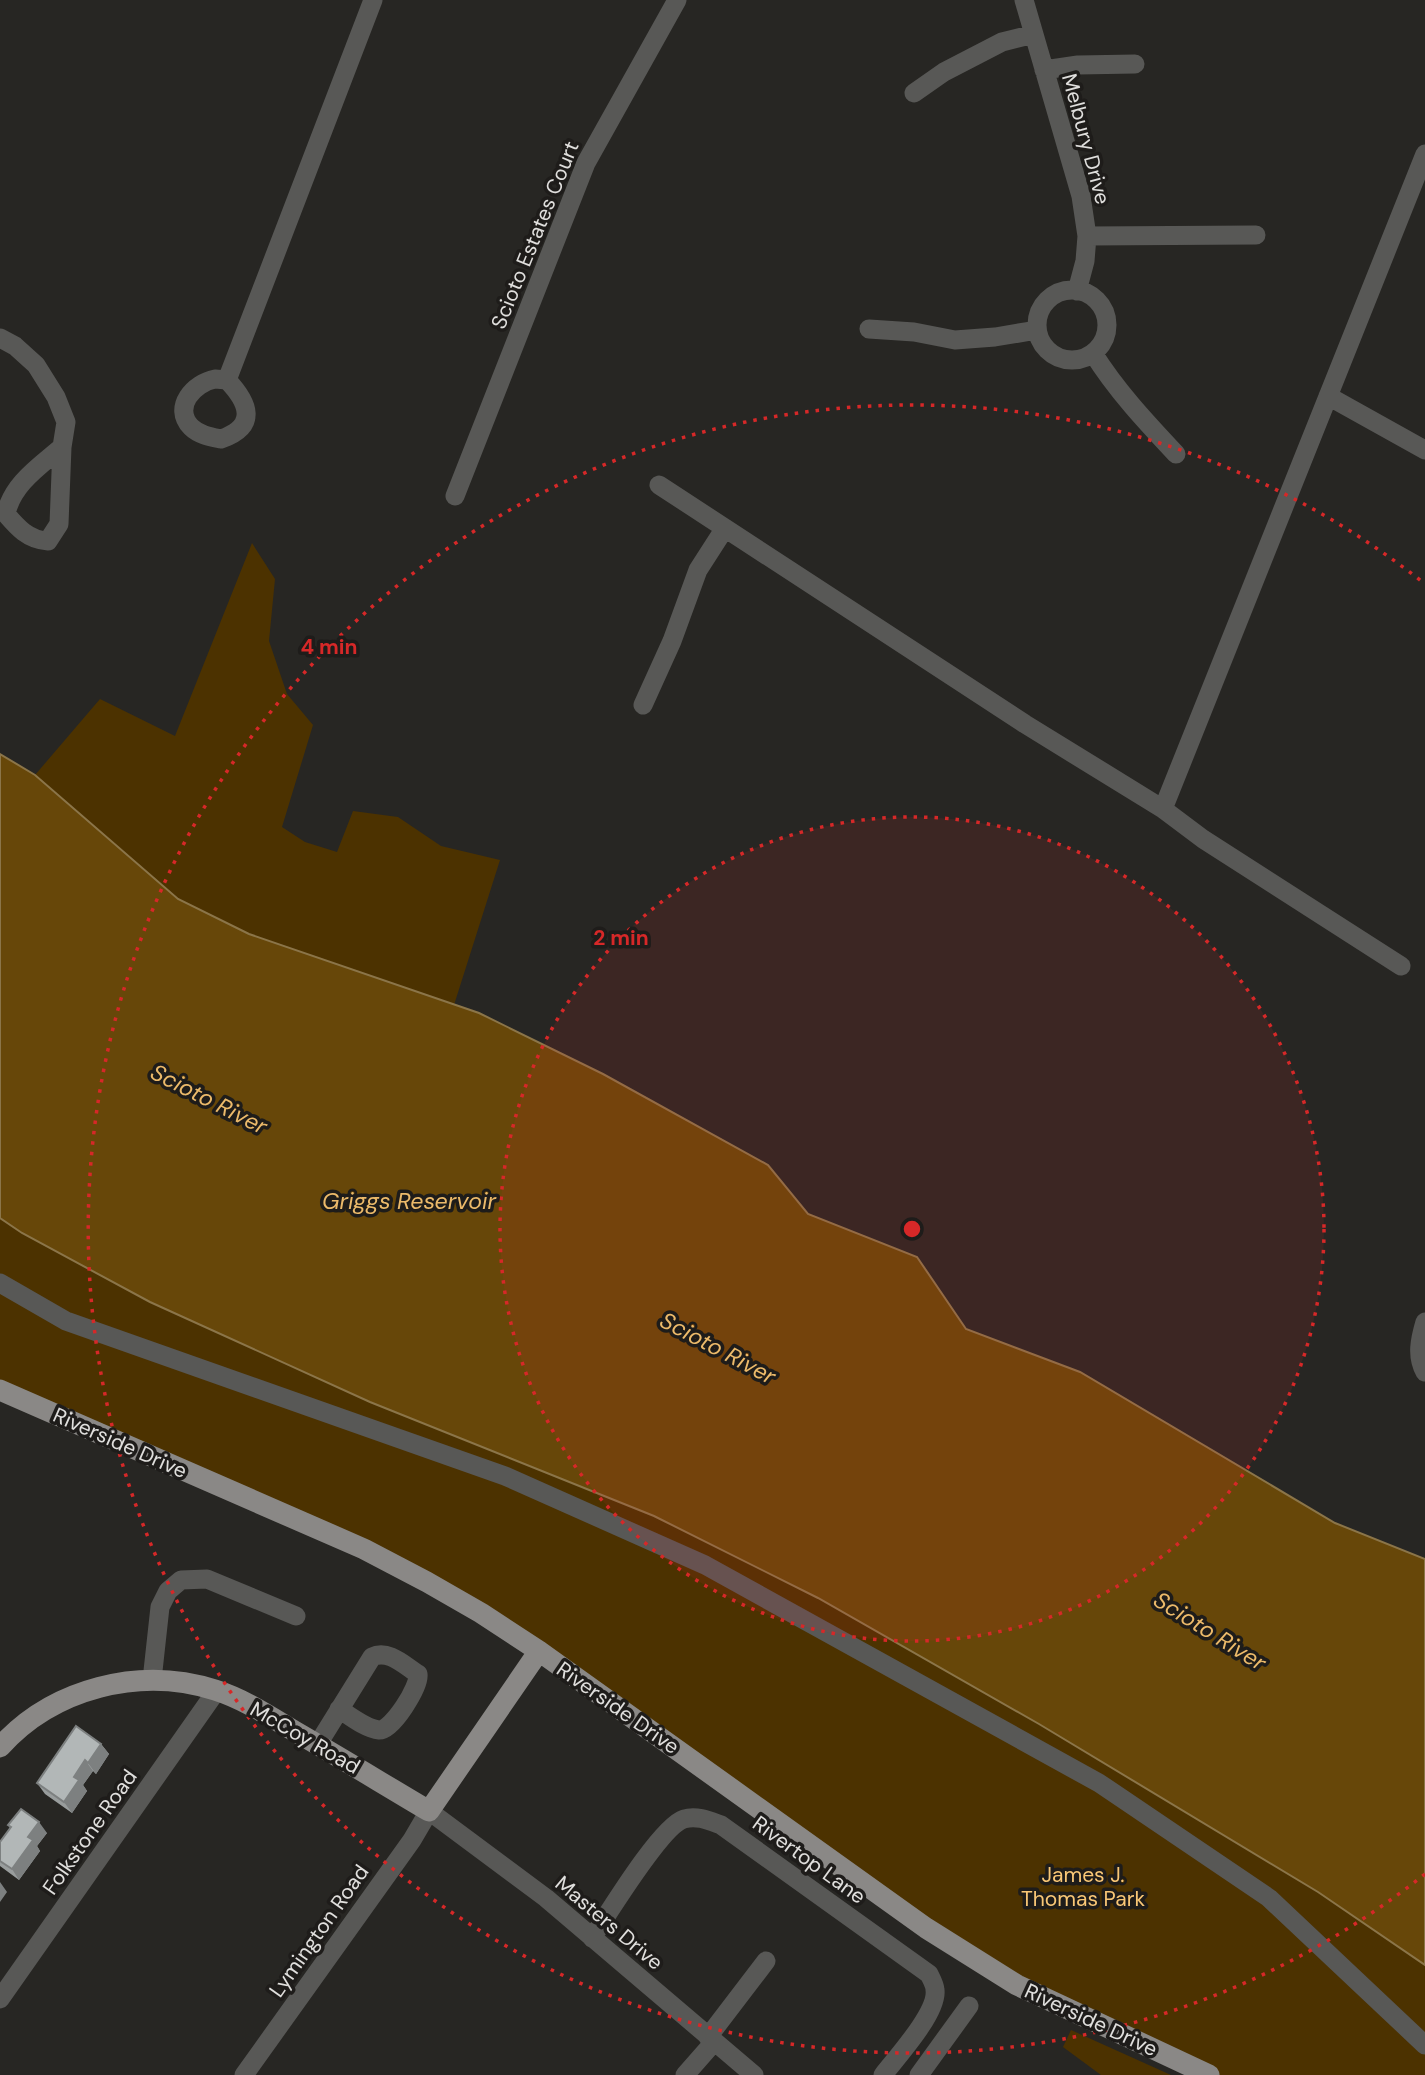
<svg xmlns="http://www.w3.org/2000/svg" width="1425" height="2075" font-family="'DM Sans',sans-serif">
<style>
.green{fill:#4c3200}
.water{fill:#674709;stroke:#8b7549;stroke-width:2}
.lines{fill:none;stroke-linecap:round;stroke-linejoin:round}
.minor{stroke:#585856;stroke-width:19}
.major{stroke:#8a8886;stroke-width:21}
.wall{fill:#999d9d}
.shaded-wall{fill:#7d8080}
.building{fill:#b2b7b7;stroke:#7d8080;stroke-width:2}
.ring{fill:none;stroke:#d62828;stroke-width:3.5;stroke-dasharray:3.5 7}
.labels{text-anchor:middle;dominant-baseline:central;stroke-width:7;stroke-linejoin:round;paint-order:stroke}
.street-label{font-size:21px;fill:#e0dfdd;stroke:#1e1c1a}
.park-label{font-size:21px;fill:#f9c776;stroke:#1e1c1a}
.water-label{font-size:23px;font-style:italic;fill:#ecba6a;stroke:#1e1c1a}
.centre{fill:#d62828;stroke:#1e1c1a;stroke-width:3.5}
.ring-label{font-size:21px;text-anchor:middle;font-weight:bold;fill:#d62828;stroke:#1e1c1a;stroke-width:7;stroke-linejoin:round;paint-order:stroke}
</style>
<rect width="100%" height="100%" fill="#272623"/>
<path class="green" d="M 252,543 L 275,579 L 269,641 L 287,694 L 313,725 L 282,827 L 305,842 L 337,852 L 353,811 L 398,817 L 441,846 L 500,860 L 454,1005 L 249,934 L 178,899 L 35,775 L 100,699 L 175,736 Z
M 0,1218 L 22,1233 L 150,1302 L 370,1402 L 654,1516 L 818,1598 L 1039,1724 L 1318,1892 L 1425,1965 L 1425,2075 L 1209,2075 L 1027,1990 L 481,1613 L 0,1390 Z
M 1071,2030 L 1171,2075 L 1101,2075 L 1063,2047 Z"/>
<path class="water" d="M 0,754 L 35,775 L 178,899 L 249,934 L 479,1013 L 603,1074 L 768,1165 L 808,1214 L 917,1257 L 966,1329 L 1080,1372 L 1335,1523 L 1425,1559 L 1425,1965 L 1318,1892 L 1039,1724 L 818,1598 L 654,1516 L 370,1402 L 150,1302 L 22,1233 L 0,1218 Z"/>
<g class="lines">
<path class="minor" d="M 1024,0 L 1081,196 L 1087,236 L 1085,261 L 1077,291
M 1044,70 L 1078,65 L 1135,64
M 914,93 L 944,72 L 1002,42 L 1034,34
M 1087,236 L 1256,235
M1037 325a35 35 0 1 1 70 0a35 35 0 1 1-70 0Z
M 869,329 L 914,332 L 955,340 L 995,337 L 1037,330
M 0,338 L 15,346 L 36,365 L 56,397 L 66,422 L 62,447 L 59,524 L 48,541 C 28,540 17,527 6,514 C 12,484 40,466 62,447
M 1093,353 C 1116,390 1146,422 1176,454
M 215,379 L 227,380 C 249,403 258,426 221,439 C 211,437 199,435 191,427 C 172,407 194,383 215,379 Z
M 227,380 L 373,0
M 1328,396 L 1425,450
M 659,485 L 1025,724 L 1163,809 L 1203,839 L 1401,966
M 455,496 L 586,163 L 677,0
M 643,705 L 672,641 L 698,570 L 725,528
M 1163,809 L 1425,154
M 0,1283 L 66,1321 L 505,1476 L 705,1565 L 1099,1783 L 1269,1898 L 1425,2045
M 1425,1322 C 1420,1339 1416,1356 1425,1372
M 152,1680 L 160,1607 L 168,1591 L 181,1580 L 207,1579 L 296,1616
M 318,1744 L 372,1657 C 388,1649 404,1665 418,1674 C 420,1686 392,1731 379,1730 C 366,1729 350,1716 339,1709
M 592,1938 C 608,1914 661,1826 684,1819 C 697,1815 710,1821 721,1825 L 929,1974 C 931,1978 935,1985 935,1990 C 938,2012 897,2057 883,2075
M 0,1999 L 217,1690
M 708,2037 L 766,1961
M 244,2075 L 412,1840 L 429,1811 L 546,1898 L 754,2075
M 685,2075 L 714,2042
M 919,2075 L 969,2006"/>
<path class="major" d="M 0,1390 L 364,1549 L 427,1582 L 481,1613 L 539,1651 L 926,1928 L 1017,1985 L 1209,2075
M 0,1747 C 53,1688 140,1666 215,1690 C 244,1699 271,1717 296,1732 C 341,1758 385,1785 429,1811 L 539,1651"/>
</g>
<path class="wall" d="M 101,1744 L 109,1754 L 96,1774 L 93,1771 L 83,1785 L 87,1791 L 72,1813 L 45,1794 L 37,1783 Z
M 8,1825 L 47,1833 L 37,1846 L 40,1851 L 19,1880 L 0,1866 L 0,1842 L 10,1828 Z"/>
<path class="shaded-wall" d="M 101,1744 L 109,1754 L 96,1774 L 88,1763 Z
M 85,1760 L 93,1771 L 83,1785 L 87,1791 L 72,1813 L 64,1802 L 74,1777 Z
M 39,1822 L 47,1833 L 37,1846 L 40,1851 L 19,1880 L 12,1869 L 28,1837 Z
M 0,1882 L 7,1892 L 0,1902 Z"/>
<path class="building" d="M 76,1726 L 101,1744 L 88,1763 L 85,1760 L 74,1777 L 79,1780 L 64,1802 L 37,1783 Z
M 21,1809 L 39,1822 L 28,1837 L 33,1840 L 12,1869 L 0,1861 L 0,1842 L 11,1827 L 8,1825 Z"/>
<circle cx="912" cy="1229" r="412" fill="#d62828" fill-opacity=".12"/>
<g class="ring">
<circle cx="912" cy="1229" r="412"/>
<path d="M1425 1874A824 824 0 1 1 1425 584"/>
</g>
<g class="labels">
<g class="street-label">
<text transform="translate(1086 139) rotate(75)">Melbury Drive</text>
<text transform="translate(535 235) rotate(-68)">Scioto Estates Court</text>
<text transform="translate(120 1443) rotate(24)">Riverside Drive</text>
<text transform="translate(618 1708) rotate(35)">Riverside Drive</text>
<text transform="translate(305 1738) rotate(30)">McCoy Road</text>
<text transform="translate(90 1832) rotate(-55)">Folkstone Road</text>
<text transform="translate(809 1860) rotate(36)">Rivertop Lane</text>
<text transform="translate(609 1923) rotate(40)">Masters Drive</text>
<text transform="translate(319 1931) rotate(-55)">Lymington Road</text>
<text transform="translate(1091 2020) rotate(25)">Riverside Drive</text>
</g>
<g class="park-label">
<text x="1083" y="1875">James J.<tspan x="1083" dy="24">Thomas Park</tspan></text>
</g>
<g class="water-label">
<text transform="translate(209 1099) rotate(27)">Scioto River</text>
<text x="409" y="1201">Griggs Reservoir</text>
<text transform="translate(718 1348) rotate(28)">Scioto River</text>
<text transform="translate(1210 1631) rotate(32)">Scioto River</text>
</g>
</g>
<circle cx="912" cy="1229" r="10" class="centre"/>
<g class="ring-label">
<text x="329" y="654">4 min</text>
<text x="621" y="945">2 min</text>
</g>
</svg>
